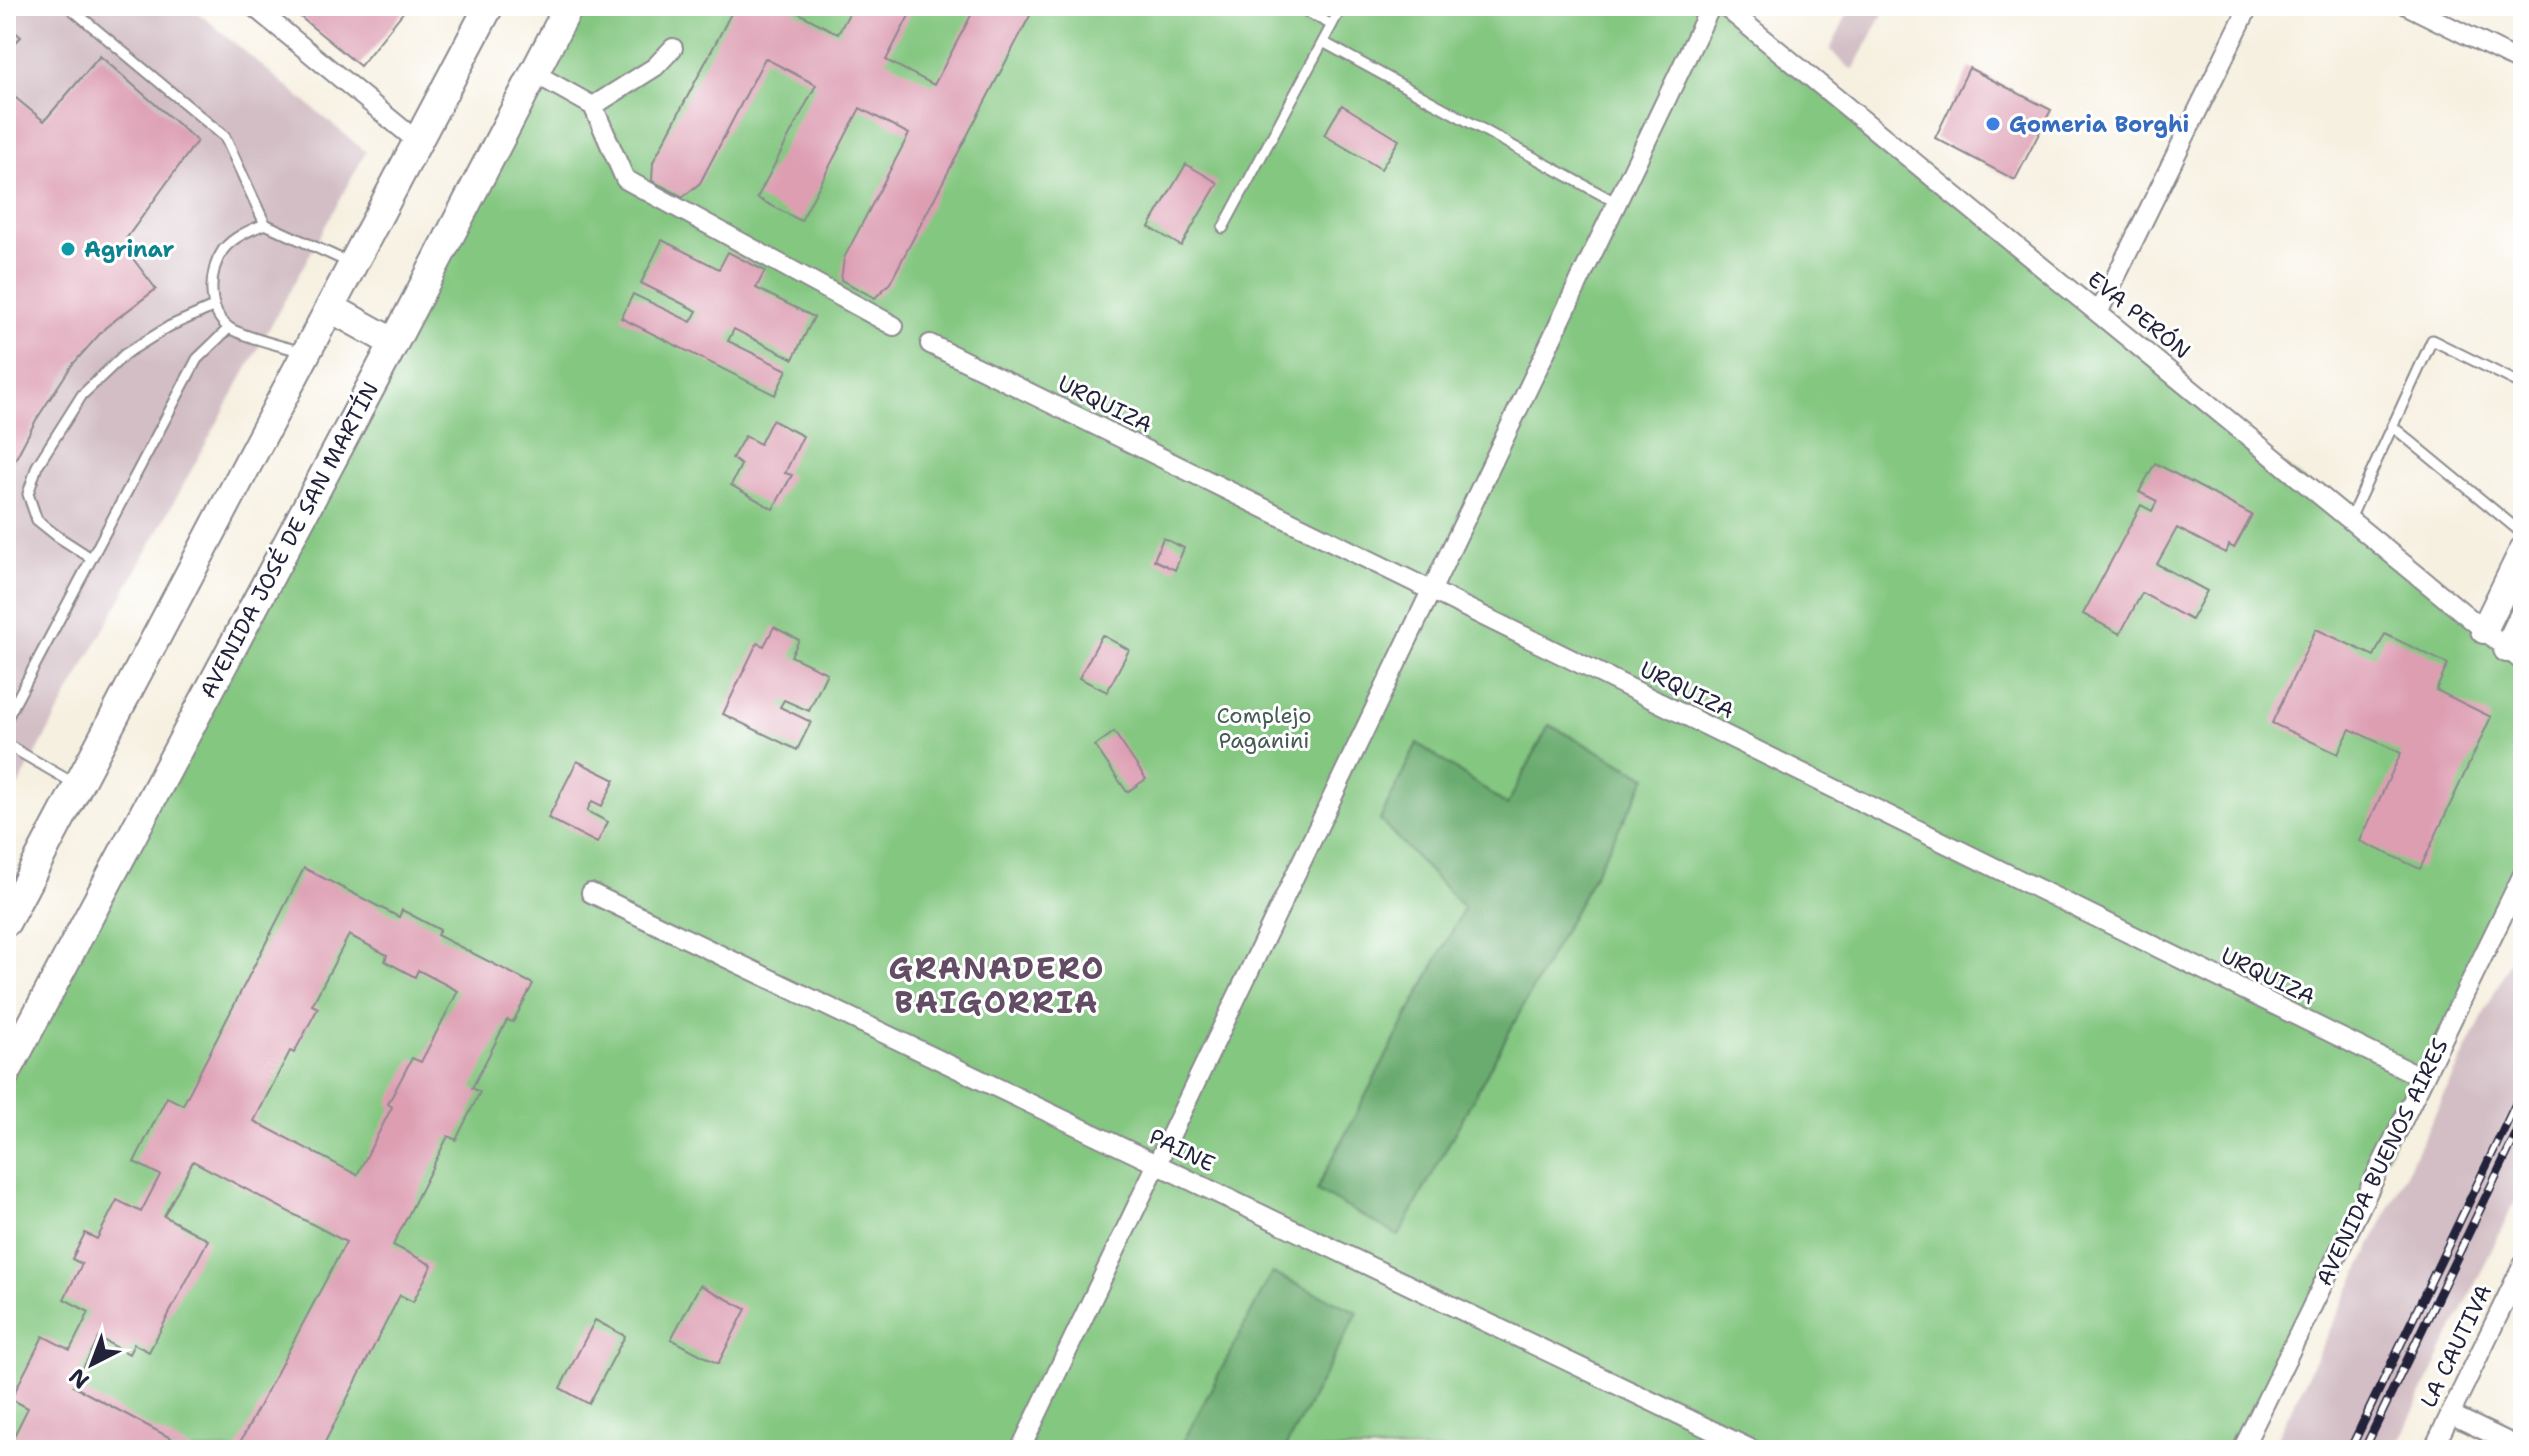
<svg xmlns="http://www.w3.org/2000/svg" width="2529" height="1456" font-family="'Shantell Sans',sans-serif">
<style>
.industrial{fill:#d2bec4}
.green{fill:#84c781;stroke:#53745e;stroke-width:2}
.forest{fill:#6bac6f;stroke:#466755;stroke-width:2}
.building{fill:#dd9eb2;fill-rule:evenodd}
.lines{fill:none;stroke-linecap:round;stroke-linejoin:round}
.lane-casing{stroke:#8c898e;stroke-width:13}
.street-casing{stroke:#8c898e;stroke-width:22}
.secondary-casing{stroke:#8c898e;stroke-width:30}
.primary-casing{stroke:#8c898e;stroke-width:32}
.lane{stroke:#fff;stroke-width:9}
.street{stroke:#fff;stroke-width:18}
.secondary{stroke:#fff;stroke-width:26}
.primary{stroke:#fff;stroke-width:28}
.rail-casing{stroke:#22223b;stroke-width:9}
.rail{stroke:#fff;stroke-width:6;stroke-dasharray:18;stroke-linecap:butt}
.shop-dot{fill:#3f7fe0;stroke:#fff;stroke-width:3}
.culture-dot{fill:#0f9aa8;stroke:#fff;stroke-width:3}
.labels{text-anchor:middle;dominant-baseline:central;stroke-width:6;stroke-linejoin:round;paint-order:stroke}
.shop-label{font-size:22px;font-weight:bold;fill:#366cbe;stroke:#fff;text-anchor:start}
.culture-label{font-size:22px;font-weight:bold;fill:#0d838f;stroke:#fff;text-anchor:start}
.street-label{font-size:22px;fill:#22223b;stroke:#fff}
.park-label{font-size:22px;fill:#445c54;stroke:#fff}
.district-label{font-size:30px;font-weight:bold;letter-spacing:2px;fill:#634d65;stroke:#fff}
</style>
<rect width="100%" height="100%" fill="#fff"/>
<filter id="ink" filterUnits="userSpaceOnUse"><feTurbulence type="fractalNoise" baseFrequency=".0125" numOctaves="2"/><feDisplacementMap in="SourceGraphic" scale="16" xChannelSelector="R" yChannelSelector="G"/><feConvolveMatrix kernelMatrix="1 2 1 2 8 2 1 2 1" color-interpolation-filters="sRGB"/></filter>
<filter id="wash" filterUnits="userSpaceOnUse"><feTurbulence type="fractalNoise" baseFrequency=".006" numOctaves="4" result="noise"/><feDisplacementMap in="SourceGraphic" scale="32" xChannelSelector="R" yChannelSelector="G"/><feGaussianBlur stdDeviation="1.8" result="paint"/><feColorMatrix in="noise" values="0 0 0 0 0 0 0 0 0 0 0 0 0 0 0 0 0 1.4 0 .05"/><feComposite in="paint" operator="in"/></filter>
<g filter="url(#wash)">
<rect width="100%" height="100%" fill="#f6f0e0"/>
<path class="industrial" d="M 6,6 L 190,6 L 366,152 L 6,808 Z
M 1851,6 L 1887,6 L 1853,71 L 1830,50 Z
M 2523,934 L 2523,1185 L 2395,1450 L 2271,1450 Z"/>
<path class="green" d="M 569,6 L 1724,6 L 2523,662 L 2523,874 L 2242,1450 L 6,1450 L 6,1073 Z"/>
<path class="forest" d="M 1549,725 L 1647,777 L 1399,1236 L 1316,1190 L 1464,908 L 1380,820 L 1417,743 L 1507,805 Z
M 1272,1273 L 1358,1312 L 1284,1450 L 1179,1450 Z"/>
<g id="blocks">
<path class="building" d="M 287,6 L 408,6 L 360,66 Z
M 735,6 L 792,6 L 791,9 L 838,34 L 853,6 L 914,6 L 886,60 L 934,85 L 976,6 L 1035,6 L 890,283 L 875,298 L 841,280 L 844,258 L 909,134 L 860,108 L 801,221 L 757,198 L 816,85 L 765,58 L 700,183 L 683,197 L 652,181 L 653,162 Z
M 6,24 L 21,37 L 6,52 Z
M 100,56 L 197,141 L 126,239 L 134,260 L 156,289 L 106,327 L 72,365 L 36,420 L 14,462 L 6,459 L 6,90 L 44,121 Z
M 1969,68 L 2051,110 L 2015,180 L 1935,138 Z
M 1342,105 L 1399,140 L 1381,169 L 1324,135 Z
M 1186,164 L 1218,183 L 1181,246 L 1149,227 Z
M 662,240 L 719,269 L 728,252 L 765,271 L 756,288 L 814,317 L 793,359 L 734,329 L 728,341 L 787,370 L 775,395 L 621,318 L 633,294 L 691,322 L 697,311 L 641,283 Z
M 772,420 L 803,436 L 785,473 L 792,475 L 773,509 L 731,485 L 741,465 L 732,458 L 745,436 L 760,444 Z
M 2155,463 L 2252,515 L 2234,548 L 2229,545 L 2225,553 L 2177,528 L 2157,564 L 2207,591 L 2191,620 L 2142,593 L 2120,634 L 2083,614 L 2141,505 L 2152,511 L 2157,501 L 2139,492 Z
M 1163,538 L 1184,548 L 1175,570 L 1154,560 Z
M 774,627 L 799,640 L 791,656 L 827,673 L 809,711 L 784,700 L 780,707 L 811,722 L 797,750 L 723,714 L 757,643 L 764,646 Z
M 2316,629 L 2374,656 L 2385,634 L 2448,664 L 2436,690 L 2491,717 L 2420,869 L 2360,841 L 2401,753 L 2350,729 L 2338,754 L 2272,723 Z
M 1102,635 L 1129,650 L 1107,692 L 1079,678 Z
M 1114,732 L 1146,779 L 1127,792 L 1095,746 Z
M 577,761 L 615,780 L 602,806 L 592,801 L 587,811 L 608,822 L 597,843 L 548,818 Z
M 304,868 L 399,917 L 402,910 L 440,930 L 437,935 L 533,984 L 513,1022 L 507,1020 L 472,1088 L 480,1092 L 456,1140 L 448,1136 L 393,1245 L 432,1265 L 413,1302 L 400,1295 L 321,1450 L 236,1450 L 346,1242 L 193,1161 L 164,1216 L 208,1240 L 149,1352 L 134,1344 L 129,1354 L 99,1338 L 73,1386 L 193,1450 L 7,1450 L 28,1408 L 11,1399 L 43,1336 L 70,1350 L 89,1312 L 64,1299 L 82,1264 L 72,1259 L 85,1233 L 97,1239 L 117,1200 L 141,1212 L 160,1175 L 134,1162 L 167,1097 L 183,1105 ZM 349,935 L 387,955 L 385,961 L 415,977 L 418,970 L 458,991 L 421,1062 L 412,1058 L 388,1104 L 392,1107 L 357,1175 L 254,1121 L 290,1051 L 294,1053 L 318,1008 L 312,1005 Z
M 700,1285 L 746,1309 L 718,1364 L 671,1339 Z
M 595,1320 L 625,1336 L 589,1404 L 560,1388 Z"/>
</g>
</g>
<g filter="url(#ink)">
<use href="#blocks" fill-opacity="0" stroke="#8c898e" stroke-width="2"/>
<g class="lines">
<g class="lane-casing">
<path id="lane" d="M 68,6 L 225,137 L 265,224
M 1296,6 L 1332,25
M 1323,42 L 1617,203
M 1223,228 L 1342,6
M 302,352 C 283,346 247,338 231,329 C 206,313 208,272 223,250 C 233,237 250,230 265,224 L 350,263
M 2392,426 L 2523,534
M 2350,519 L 2432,340 L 2523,385
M 91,558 L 57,536 L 37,520 L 28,494 L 37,466 L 82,395 L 125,354 L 170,326 L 213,307
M 6,720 L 197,359 L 229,328
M 6,744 L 75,784"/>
</g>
<g class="street-casing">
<path id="street" d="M 253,6 L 418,142
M 1724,6 L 2523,662
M 2408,6 L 2523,63
M 534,73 L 593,106 L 655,67 L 673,48
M 593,106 L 625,179 L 894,326
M 2098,313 L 2249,6
M 930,344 L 2423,1078
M 591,893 L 1753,1450
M 2450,1414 L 2523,1449
M 1020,1450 L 1711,6
M 2242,1450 L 2523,874
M 2433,1450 L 2523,1264"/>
</g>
<g class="secondary-casing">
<path id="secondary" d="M 2484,630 L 2523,550
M 2507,649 L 2523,616"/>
</g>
<g class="primary-casing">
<path id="primary" d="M 331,308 L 394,343
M 6,922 L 489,6
M 6,1073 L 394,343 L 569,6"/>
</g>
<use href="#lane" class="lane"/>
<use href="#street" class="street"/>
<use href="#secondary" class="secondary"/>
<use href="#primary" class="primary"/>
<g class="rail-casing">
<path id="rail" d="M 2350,1450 L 2523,1089
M 2364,1450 L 2523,1120"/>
</g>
<use href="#rail" class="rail"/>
</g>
</g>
<circle class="shop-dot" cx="1993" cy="124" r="8"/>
<circle class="culture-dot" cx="68" cy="249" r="8"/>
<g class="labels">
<g class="shop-label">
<text x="2009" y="124">Gomeria Borghi</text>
</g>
<g class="culture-label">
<text x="84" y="249">Agrinar</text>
</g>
<g class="street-label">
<text transform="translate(2139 315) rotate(39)">EVA PERÓN</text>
<text transform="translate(1105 404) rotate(26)">URQUIZA</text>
<text transform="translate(289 540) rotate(-62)">AVENIDA JOSÉ DE SAN MARTÍN</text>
<text transform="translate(1687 690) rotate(26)">URQUIZA</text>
<text transform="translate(2268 976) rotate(26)">URQUIZA</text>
<text transform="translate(1182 1150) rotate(26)">PAINE</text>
<text transform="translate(2382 1162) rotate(-64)">AVENIDA BUENOS AIRES</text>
<text transform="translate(2456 1346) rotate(-64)">LA CAUTIVA</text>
</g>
<g class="park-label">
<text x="1264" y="715">Complejo<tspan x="1264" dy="25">Paganini</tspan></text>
</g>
<g class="district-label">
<text x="997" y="968">GRANADERO<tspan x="997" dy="34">BAIGORRIA</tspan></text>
</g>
</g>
<rect width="2529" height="1456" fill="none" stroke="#fff" stroke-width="32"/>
<g transform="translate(92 1364) rotate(222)" stroke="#ffffff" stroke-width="6" paint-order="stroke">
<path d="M0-6L14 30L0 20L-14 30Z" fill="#22223b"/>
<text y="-12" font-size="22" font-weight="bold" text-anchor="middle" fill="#22223b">N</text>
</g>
</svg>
